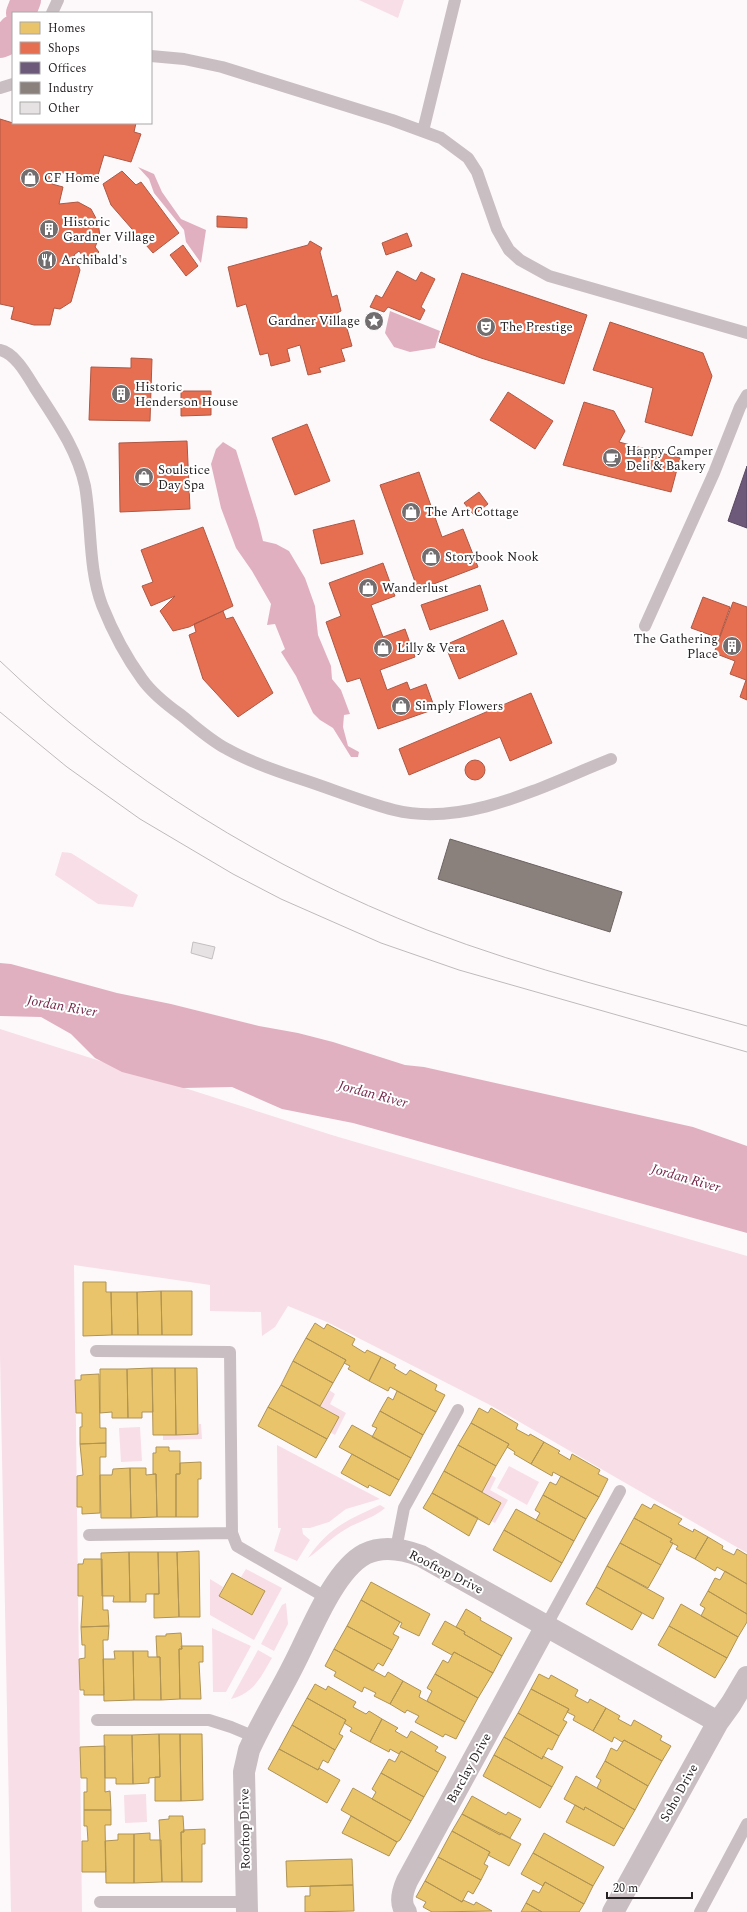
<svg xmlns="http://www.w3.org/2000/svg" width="747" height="1912" font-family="Spectral,serif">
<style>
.green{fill:#f8dee7}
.water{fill:#e0b0c1}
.homes{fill:#e9c46a;stroke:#af9355}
.shops{fill:#e76f51;stroke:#ad5844}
.offices{fill:#6d597a;stroke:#584860}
.industry{fill:#8a817c;stroke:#6c6462}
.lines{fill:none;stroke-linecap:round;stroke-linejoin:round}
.canal{stroke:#e0b0c1;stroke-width:30}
.building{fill:#e6e2e3;stroke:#c3bfc1}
.service{stroke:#c9bfc2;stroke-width:12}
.minor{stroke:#c9bfc2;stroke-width:22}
.tram{stroke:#bfb9bb;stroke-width:1}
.labels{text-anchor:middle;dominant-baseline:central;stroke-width:4;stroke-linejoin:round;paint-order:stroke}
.poi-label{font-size:13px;fill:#272224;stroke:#fff;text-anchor:start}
.street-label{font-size:13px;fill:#272224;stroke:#fff}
.water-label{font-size:14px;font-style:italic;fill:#742547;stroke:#fff}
</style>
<rect width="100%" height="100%" fill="#fdf9fb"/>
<path class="green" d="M 359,0 L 404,0 L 398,18 Z
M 62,852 L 71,853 L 138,895 L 133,907 L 98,904 L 55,875 Z
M 0,1029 L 335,1136 L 747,1256 L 747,1553 L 490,1405 L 327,1322 L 288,1306 L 275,1327 L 262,1336 L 261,1312 L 210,1311 L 210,1285 L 74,1265 L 82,1912 L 11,1912 L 0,1355 Z
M 329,1390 L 335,1394 L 330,1404 L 346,1413 L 335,1435 L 330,1432 L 339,1417 L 320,1406 Z
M 199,1424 L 201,1424 L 202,1439 L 163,1440 L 163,1435 L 198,1434 Z
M 140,1427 L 142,1461 L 121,1462 L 119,1428 Z
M 277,1445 L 380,1499 L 346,1509 L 329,1522 L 310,1528 L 302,1528 L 303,1534 L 310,1540 L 297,1561 L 274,1551 L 281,1528 L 278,1528 Z
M 509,1466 L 539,1482 L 527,1505 L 497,1488 Z
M 491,1475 L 496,1478 L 490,1490 L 508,1500 L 495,1523 L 491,1521 L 501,1503 L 482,1492 Z
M 380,1505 L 385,1508 C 374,1518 359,1521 346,1529 C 333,1536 321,1549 308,1558 C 329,1527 348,1520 380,1505 Z
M 246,1569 L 282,1588 L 254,1640 L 210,1615 L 210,1579 L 223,1587 L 219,1596 L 252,1615 L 265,1591 L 241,1577 Z
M 286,1603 L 288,1624 L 274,1651 L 261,1644 L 282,1605 Z
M 212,1628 L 251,1646 L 226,1692 L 213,1692 Z
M 258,1650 L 272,1658 C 260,1678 255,1692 231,1699 Z
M 146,1794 L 147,1822 L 125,1823 L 124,1795 Z"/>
<path class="water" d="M 138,167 L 154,174 L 162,192 L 181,219 L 206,230 L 201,263 L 186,242 L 184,230 L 154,193 L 149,179 Z
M 390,311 L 440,331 L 435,348 L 410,352 L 394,347 L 385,333 Z
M 223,442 L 236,450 L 258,521 L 263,541 L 276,544 L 289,551 L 305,578 L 315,606 L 318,635 L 331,666 L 332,679 L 341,690 L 350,714 L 344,715 L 343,727 L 348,746 L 359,752 L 358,757 L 351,757 L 333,728 L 320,720 L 313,713 L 296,676 L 281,652 L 285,649 L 275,624 L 267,625 L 271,604 L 252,571 L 236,548 L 221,508 L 211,464 L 216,449 Z
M 0,963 L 11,964 L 117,993 L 171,1004 L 259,1026 L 298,1033 L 333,1042 L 405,1065 L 424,1067 L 693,1127 L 747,1146 L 747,1233 L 353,1123 L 282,1109 L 232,1087 L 183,1088 L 122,1072 L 95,1058 L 71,1034 L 41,1017 L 0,1016 Z"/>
<path class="homes" d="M 83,1282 L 106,1282 L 106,1292 L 111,1292 L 112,1335 L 83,1336 Z
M 161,1291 L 162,1335 L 138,1335 L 137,1292 Z
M 161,1291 L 192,1291 L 192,1335 L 162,1335 Z
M 111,1292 L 137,1292 L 138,1335 L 112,1335 Z
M 315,1323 L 324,1329 L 327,1324 L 355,1339 L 352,1345 L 365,1353 L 367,1350 L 381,1357 L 369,1381 L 348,1369 L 350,1366 L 344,1363 L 346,1360 L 306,1338 Z
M 306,1338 L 346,1360 L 333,1383 L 293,1361 Z
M 381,1357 L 396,1365 L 394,1368 L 406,1375 L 410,1370 L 437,1385 L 435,1390 L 445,1395 L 436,1412 L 390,1387 L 388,1391 L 369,1381 Z
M 293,1361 L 333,1383 L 320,1406 L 281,1385 Z
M 152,1368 L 153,1412 L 142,1412 L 142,1418 L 128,1418 L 127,1369 Z
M 152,1368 L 175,1368 L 176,1435 L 153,1435 Z
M 175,1368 L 197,1368 L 198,1434 L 176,1435 Z
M 100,1369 L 127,1369 L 128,1418 L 112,1418 L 112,1412 L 100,1413 Z
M 99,1374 L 100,1428 L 106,1428 L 106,1443 L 80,1444 L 80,1427 L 82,1427 L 82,1413 L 76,1413 L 75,1380 L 81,1380 L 81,1375 Z
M 281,1385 L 339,1417 L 327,1439 L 268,1407 Z
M 397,1391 L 436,1412 L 423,1435 L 380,1411 L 388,1397 L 393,1400 Z
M 268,1407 L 327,1439 L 316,1458 L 258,1426 Z
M 479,1408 L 488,1413 L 491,1408 L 518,1424 L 516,1429 L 529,1436 L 530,1434 L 544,1442 L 531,1464 L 514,1454 L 515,1452 L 507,1447 L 509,1444 L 471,1423 Z
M 380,1411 L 423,1435 L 411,1458 L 372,1437 L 377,1428 L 372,1426 Z
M 471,1423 L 509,1444 L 496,1466 L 458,1445 Z
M 352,1425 L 411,1458 L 399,1480 L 339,1447 Z
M 544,1442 L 560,1451 L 558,1453 L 570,1460 L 572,1454 L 600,1470 L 598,1474 L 608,1479 L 599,1497 L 553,1472 L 552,1476 L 531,1464 Z
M 106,1443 L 106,1457 L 100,1457 L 100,1513 L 82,1514 L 82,1507 L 77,1507 L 77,1476 L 83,1475 L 80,1444 Z
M 458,1445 L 496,1466 L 482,1492 L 444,1471 Z
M 156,1447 L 169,1447 L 169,1451 L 180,1451 L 180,1474 L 176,1474 L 176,1517 L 157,1517 L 156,1474 L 153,1474 L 153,1453 L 156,1453 Z
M 352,1454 L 399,1480 L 390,1496 L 369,1485 L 368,1488 L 341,1473 Z
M 201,1462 L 201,1479 L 198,1479 L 198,1517 L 176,1517 L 176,1474 L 180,1474 L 180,1463 Z
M 130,1468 L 146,1468 L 146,1475 L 156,1474 L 157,1517 L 131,1518 Z
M 130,1468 L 131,1518 L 101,1518 L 100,1475 L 112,1475 L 113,1469 Z
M 444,1471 L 501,1503 L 489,1525 L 432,1493 Z
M 561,1476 L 599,1497 L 586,1519 L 543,1495 L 550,1482 L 556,1485 Z
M 432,1493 L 478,1518 L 469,1536 L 423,1508 Z
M 543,1495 L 586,1519 L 574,1541 L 536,1520 L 540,1513 L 535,1510 Z
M 642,1504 L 651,1509 L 654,1504 L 682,1519 L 678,1524 L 693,1532 L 694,1529 L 708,1537 L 695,1559 L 676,1549 L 678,1546 L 670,1542 L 672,1539 L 634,1518 Z
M 516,1509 L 574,1541 L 562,1563 L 504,1530 Z
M 634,1518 L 672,1539 L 670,1542 L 673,1543 L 661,1565 L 620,1543 Z
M 504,1530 L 562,1563 L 551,1582 L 493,1550 Z
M 708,1537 L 723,1546 L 722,1549 L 734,1555 L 737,1549 L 747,1555 L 747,1584 L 717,1567 L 715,1571 L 695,1559 Z
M 620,1543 L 661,1565 L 648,1588 L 607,1566 Z
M 199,1551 L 200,1617 L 179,1617 L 177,1552 Z
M 129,1552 L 130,1602 L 113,1602 L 114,1596 L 102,1596 L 101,1553 Z
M 129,1552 L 158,1552 L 159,1594 L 146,1594 L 146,1602 L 130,1602 Z
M 158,1552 L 177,1552 L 179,1617 L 154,1618 L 154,1594 L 159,1594 Z
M 84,1559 L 102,1559 L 103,1610 L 108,1610 L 109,1626 L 81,1627 L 83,1596 L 78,1596 L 78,1564 L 83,1564 Z
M 607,1566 L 664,1598 L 653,1619 L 596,1587 Z
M 725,1571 L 747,1584 L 747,1614 L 708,1591 L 715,1578 L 720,1580 Z
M 232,1573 L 265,1591 L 252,1615 L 219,1596 Z
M 371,1582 L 430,1614 L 419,1636 L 400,1627 L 402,1623 L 361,1600 Z
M 596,1587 L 642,1613 L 632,1630 L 586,1604 Z
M 708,1591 L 747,1614 L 747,1622 L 738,1637 L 701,1616 L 705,1608 L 700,1605 Z
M 361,1600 L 400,1622 L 393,1634 L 399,1637 L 392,1650 L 347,1626 Z
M 681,1604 L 738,1637 L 727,1658 L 669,1626 Z
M 466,1609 L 481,1618 L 480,1620 L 512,1638 L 502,1656 L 464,1634 L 465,1632 L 456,1627 Z
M 445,1621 L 465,1632 L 464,1634 L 502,1656 L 493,1673 L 454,1652 L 452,1655 L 432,1644 Z
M 109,1626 L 108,1640 L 103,1640 L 104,1695 L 84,1695 L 84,1690 L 80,1690 L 79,1659 L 85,1658 L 85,1645 L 82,1645 L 81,1627 Z
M 347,1626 L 392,1650 L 383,1666 L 378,1663 L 373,1671 L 334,1649 Z
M 669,1626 L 727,1658 L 715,1678 L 658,1645 Z
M 181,1633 L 182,1649 L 179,1649 L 180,1699 L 161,1700 L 160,1657 L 157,1657 L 156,1636 L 166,1636 L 166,1634 Z
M 181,1646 L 203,1646 L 203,1662 L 199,1662 L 201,1699 L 180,1699 L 179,1649 L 182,1649 Z
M 334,1649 L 385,1677 L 388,1672 L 403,1681 L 390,1704 L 374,1696 L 376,1693 L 364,1687 L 362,1692 L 334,1676 L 336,1672 L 325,1666 Z
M 114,1651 L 133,1651 L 134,1700 L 104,1701 L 103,1659 L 115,1659 Z
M 133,1651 L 148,1651 L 148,1657 L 160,1657 L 161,1700 L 134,1700 Z
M 454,1652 L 493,1673 L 478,1698 L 435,1674 L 443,1660 L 448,1663 Z
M 435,1674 L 478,1698 L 465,1722 L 427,1701 L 432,1691 L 427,1688 Z
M 539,1674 L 549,1679 L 551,1675 L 578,1690 L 575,1696 L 588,1703 L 590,1699 L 606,1708 L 593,1731 L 573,1720 L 575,1716 L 567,1712 L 569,1709 L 531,1689 Z
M 403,1681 L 421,1691 L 419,1697 L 465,1722 L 456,1739 L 445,1734 L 443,1737 L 415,1722 L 419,1716 L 407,1710 L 405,1713 L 390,1704 Z
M 315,1684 L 326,1690 L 328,1686 L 356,1702 L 353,1707 L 366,1714 L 369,1711 L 382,1719 L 370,1742 L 350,1731 L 352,1728 L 344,1723 L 346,1720 L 307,1698 Z
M 531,1689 L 569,1709 L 563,1720 L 567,1722 L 559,1736 L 518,1713 Z
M 307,1698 L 346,1720 L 339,1734 L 343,1736 L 335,1750 L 292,1725 Z
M 606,1708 L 620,1716 L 618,1719 L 631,1726 L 634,1720 L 662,1736 L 660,1740 L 671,1746 L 662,1761 L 624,1740 L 622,1742 L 614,1737 L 612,1742 L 593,1731 Z
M 518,1713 L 559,1736 L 552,1750 L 548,1748 L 542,1759 L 504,1737 Z
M 382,1719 L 398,1728 L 395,1731 L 407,1738 L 411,1731 L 438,1747 L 435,1751 L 446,1757 L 438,1772 L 401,1751 L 399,1754 L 390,1749 L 389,1752 L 370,1742 Z
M 292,1725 L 335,1750 L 328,1763 L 323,1760 L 318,1770 L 279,1749 Z
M 159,1734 L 160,1777 L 149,1778 L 149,1783 L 133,1784 L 132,1735 Z
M 159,1734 L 180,1734 L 181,1801 L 155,1801 L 155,1777 L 160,1777 Z
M 180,1734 L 202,1734 L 203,1800 L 181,1801 Z
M 104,1735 L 132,1735 L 133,1784 L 116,1784 L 116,1778 L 105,1778 Z
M 504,1737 L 542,1759 L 543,1756 L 563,1767 L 552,1787 L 494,1755 Z
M 624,1740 L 662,1761 L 648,1786 L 605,1761 L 611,1748 L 617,1751 Z
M 105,1746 L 105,1792 L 110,1791 L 111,1810 L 84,1810 L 84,1792 L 87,1792 L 87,1778 L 81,1778 L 80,1747 Z
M 279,1749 L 318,1770 L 319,1768 L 340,1780 L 327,1803 L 268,1769 Z
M 401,1751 L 438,1772 L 424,1797 L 381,1773 L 389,1759 L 395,1762 Z
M 494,1755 L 552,1787 L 540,1808 L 483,1776 Z
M 605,1761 L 648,1786 L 635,1810 L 597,1788 L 601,1780 L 596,1777 Z
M 381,1773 L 424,1797 L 411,1821 L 372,1799 L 376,1792 L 372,1789 Z
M 576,1776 L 635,1810 L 624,1829 L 585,1807 L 584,1810 L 564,1799 Z
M 353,1788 L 411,1821 L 400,1840 L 397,1842 L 341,1810 Z
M 472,1796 L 506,1815 L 508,1812 L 521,1819 L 510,1838 L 501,1833 L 500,1835 L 462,1814 Z
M 575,1805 L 584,1810 L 585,1807 L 624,1829 L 614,1846 L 566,1822 Z
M 84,1810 L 111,1810 L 111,1825 L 105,1825 L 106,1872 L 82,1872 L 82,1841 L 88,1841 L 87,1826 L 84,1826 Z
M 462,1814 L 521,1844 L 509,1866 L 488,1855 L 490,1852 L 452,1831 Z
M 169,1816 L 183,1816 L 184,1832 L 181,1832 L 182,1882 L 162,1882 L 159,1820 L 169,1819 Z
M 351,1816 L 397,1842 L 389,1856 L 342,1833 Z
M 205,1829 L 205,1844 L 202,1844 L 202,1882 L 182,1882 L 181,1832 L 184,1832 L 183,1830 Z
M 452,1831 L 490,1852 L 484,1864 L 488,1866 L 481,1880 L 438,1857 Z
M 150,1833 L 150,1840 L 161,1840 L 162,1882 L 134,1883 L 134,1834 Z
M 544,1833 L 604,1867 L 593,1886 L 533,1853 Z
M 118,1834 L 134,1834 L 134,1883 L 106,1883 L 105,1841 L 118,1840 Z
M 533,1853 L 593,1886 L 584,1904 L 545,1882 L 543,1886 L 521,1874 Z
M 438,1857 L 481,1880 L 473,1894 L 468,1891 L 462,1902 L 425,1881 Z
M 352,1859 L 353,1885 L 287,1887 L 286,1861 Z
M 425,1881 L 462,1902 L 463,1900 L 474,1905 L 476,1902 L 492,1911 L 432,1912 L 423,1907 L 426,1902 L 416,1897 Z
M 545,1882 L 584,1904 L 579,1912 L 542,1912 L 526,1903 L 533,1890 L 539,1893 Z
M 353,1885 L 354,1911 L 305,1912 L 305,1896 L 310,1896 L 310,1886 Z
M 526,1903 L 542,1912 L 521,1912 Z"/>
<path class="shops" d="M 0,119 L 13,123 L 136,123 L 134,132 L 141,134 L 131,162 L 104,155 L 96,182 L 56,171 L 52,184 L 63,187 L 59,204 L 78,202 L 91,209 L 98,222 L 100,236 L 95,247 L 99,252 L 88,263 L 79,251 L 74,255 L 80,270 L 71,302 L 60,309 L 54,308 L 50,325 L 34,325 L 11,319 L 14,307 L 0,304 Z
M 122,171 L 136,185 L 141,182 L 179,233 L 153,253 L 111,205 L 103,184 Z
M 217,216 L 247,218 L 247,228 L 217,227 Z
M 407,233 L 412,246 L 386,255 L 382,243 Z
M 310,241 L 322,248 L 320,252 L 332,297 L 337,295 L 341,311 L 337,313 L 339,320 L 344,318 L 352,346 L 341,349 L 345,361 L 319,368 L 321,372 L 308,375 L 300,345 L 287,349 L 290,361 L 271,366 L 268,353 L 260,355 L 246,304 L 237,307 L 228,267 L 308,245 Z
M 183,245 L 198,266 L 186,276 L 170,255 Z
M 397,271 L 416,281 L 421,272 L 435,279 L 421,307 L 425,310 L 420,320 L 388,307 L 384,312 L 370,307 L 376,295 L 382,298 Z
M 462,273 L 587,315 L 564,384 L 481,358 L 439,342 Z
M 610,322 L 703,353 L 712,376 L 692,436 L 645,422 L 653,388 L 593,370 Z
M 131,358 L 152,359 L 150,421 L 89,420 L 91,367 L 131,368 Z
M 181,391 L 211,391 L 211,415 L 181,416 Z
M 508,392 L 553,421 L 535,449 L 490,420 Z
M 584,402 L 614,411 L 625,431 L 619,442 L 680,458 L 671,492 L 563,465 Z
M 307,424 L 330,481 L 295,495 L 272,438 Z
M 187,441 L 190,509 L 120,512 L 119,443 Z
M 419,472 L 442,537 L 463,529 L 478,567 L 418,590 L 380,485 Z
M 479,492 L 488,504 L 474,515 L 464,503 Z
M 354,520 L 363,554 L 321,564 L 313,530 Z
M 203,527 L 233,606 L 189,627 L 173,631 L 160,611 L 175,596 L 151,606 L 142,586 L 153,582 L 141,550 Z
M 383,563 L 395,596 L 371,605 L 383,637 L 405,629 L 415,657 L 380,670 L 387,690 L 407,682 L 410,690 L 426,684 L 435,709 L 378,729 L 360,678 L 347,682 L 326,622 L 341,616 L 329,583 Z
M 480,585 L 488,610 L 430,630 L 421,605 Z
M 703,597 L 730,607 L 719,638 L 691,628 Z
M 733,602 L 747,607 L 747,700 L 740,697 L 746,680 L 730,674 L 735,661 L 714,653 Z
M 223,611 L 226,619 L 233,617 L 273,693 L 238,717 L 203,679 L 189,635 L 196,632 L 194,624 Z
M 503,620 L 517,654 L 459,679 L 445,645 Z
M 531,693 L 552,743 L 510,761 L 500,737 L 409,775 L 399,749 Z
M465 770a10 10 0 1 1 20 0a10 10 0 1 1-20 0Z"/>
<path class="offices" d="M 747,466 L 747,528 L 728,521 Z"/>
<path class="industry" d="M 450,839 L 622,892 L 610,932 L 438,879 Z"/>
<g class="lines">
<path class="canal" d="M 21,13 L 26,0
M 0,43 L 5,41 L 13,30"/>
</g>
<path class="building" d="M 193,942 L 215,947 L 212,959 L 191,953 Z"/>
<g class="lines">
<path class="service" d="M 52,13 L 58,0
M 151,56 L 184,59 L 222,67 L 392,120 L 441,138 L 468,158 L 477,172 L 497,229 L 509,250 L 520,260 L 549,276 L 747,333
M 0,88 L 13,84
M 423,131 L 455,0
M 0,350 C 15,353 27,375 35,388 C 55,419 77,449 85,486 C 92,526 88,567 102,605 C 112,630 126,657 142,679 C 152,693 167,705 181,715 C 196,727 210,740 227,749 C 250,762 276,771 301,779 C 332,789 363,802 394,810 C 466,828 545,785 611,759
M 645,626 L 714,473 L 740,407 L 747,395
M 96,1351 L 230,1352 L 232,1533 L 237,1546 L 327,1598
M 89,1535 L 232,1533
M 396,1549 L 404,1508 L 458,1410
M 546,1626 L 620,1491
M 97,1720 L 209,1720 L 231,1727 L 255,1737
M 100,1902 L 247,1902
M 700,1912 L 747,1824"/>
<path class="minor" d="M 247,1912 L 244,1772 L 249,1750 C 262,1721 279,1694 293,1666 C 310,1634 333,1571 365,1554 C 383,1545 403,1549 421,1556 L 718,1722
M 406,1912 C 399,1903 403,1890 407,1881 L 546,1626
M 613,1912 L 718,1722 L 731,1704 L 747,1677"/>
<path class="tram" d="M 0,661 C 122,778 270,869 427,930 C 531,970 640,996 747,1026
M 0,712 L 67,767 L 140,819 L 233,874 L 281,899 L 381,943 L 459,970 L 747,1052"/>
</g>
<defs>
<g id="shop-disc" transform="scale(1)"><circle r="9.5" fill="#726d6f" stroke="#fff"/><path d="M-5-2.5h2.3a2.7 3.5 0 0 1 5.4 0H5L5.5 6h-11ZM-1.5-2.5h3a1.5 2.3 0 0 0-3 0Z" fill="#fff"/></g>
<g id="building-disc" transform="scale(1)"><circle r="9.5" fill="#726d6f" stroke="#fff"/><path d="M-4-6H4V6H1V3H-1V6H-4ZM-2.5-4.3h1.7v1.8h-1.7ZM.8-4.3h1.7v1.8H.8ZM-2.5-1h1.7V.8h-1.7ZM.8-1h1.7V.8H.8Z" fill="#fff"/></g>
<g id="restaurant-disc" transform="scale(1)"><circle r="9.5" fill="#726d6f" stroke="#fff"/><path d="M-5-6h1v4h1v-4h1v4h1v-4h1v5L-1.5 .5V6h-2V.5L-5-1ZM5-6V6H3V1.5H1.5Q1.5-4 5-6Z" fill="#fff"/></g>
<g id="sight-disc" transform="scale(1)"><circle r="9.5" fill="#726d6f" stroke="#fff"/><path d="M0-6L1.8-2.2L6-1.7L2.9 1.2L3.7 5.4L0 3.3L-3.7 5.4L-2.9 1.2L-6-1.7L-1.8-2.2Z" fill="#fff"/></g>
<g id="theatre-disc" transform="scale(1)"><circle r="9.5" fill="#726d6f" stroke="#fff"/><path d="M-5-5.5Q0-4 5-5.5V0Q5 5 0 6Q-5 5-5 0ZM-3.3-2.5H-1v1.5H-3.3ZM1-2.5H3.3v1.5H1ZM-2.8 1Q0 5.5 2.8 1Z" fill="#fff"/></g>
<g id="cafe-disc" transform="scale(1)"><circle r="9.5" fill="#726d6f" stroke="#fff"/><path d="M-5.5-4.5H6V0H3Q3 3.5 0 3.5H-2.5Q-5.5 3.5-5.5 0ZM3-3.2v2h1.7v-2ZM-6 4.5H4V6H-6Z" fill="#fff"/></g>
</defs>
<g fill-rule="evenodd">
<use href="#shop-disc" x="30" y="178"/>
<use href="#building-disc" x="49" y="229"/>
<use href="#restaurant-disc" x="47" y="260"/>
<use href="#sight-disc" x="374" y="321"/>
<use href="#theatre-disc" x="486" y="327"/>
<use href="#building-disc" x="121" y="394"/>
<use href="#cafe-disc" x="612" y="458"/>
<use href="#shop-disc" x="144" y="477"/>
<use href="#shop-disc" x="411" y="512"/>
<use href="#shop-disc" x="431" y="557"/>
<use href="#shop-disc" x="368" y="588"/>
<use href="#building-disc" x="732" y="646"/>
<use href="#shop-disc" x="383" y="648"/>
<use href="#shop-disc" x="401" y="706"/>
</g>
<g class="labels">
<g class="poi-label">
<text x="44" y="178">CF Home</text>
<text x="63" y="222">Historic<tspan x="63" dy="15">Gardner Village</tspan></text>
<text x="61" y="260">Archibald's</text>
<text x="360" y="321" text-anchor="end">Gardner Village</text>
<text x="500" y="327">The Prestige</text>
<text x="135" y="387">Historic<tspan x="135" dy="15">Henderson House</tspan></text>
<text x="626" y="451">Happy Camper<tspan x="626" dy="15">Deli &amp; Bakery</tspan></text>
<text x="158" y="470">Soulstice<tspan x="158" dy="15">Day Spa</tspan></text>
<text x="425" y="512">The Art Cottage</text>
<text x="445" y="557">Storybook Nook</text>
<text x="382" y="588">Wanderlust</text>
<text x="718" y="639" text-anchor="end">The Gathering<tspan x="718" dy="15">Place</tspan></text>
<text x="397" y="648">Lilly &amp; Vera</text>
<text x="415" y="706">Simply Flowers</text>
</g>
<g class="street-label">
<text transform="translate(446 1572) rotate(27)">Rooftop Drive</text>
<text transform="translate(469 1768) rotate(-61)">Barclay Drive</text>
<text transform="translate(679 1793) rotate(-61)">Soho Drive</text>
<text transform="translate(245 1829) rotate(-91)">Rooftop Drive</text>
</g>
<g class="water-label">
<text transform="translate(62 1006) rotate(10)">Jordan River</text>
<text transform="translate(373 1094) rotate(15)">Jordan River</text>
<text transform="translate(686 1178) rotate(16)">Jordan River</text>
</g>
</g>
<rect x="12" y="12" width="140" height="112" fill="#ffffff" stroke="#a9a7a7"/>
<rect x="20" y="22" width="20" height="12" fill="#e9c46a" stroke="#a9a7a7"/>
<text x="48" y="32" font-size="12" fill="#272224">Homes</text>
<rect x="20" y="42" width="20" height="12" fill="#e76f51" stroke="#a9a7a7"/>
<text x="48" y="52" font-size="12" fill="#272224">Shops</text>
<rect x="20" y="62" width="20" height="12" fill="#6d597a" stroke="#a9a7a7"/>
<text x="48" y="72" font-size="12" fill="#272224">Offices</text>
<rect x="20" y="82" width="20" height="12" fill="#8a817c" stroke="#a9a7a7"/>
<text x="48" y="92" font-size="12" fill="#272224">Industry</text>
<rect x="20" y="102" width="20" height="12" fill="#e6e2e3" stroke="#a9a7a7"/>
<text x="48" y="112" font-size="12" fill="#272224">Other</text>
<path d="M607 1892v6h85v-6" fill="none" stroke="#272224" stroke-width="2"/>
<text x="613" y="1892" font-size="12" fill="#272224" stroke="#ffffff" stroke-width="3" paint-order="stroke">20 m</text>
</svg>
